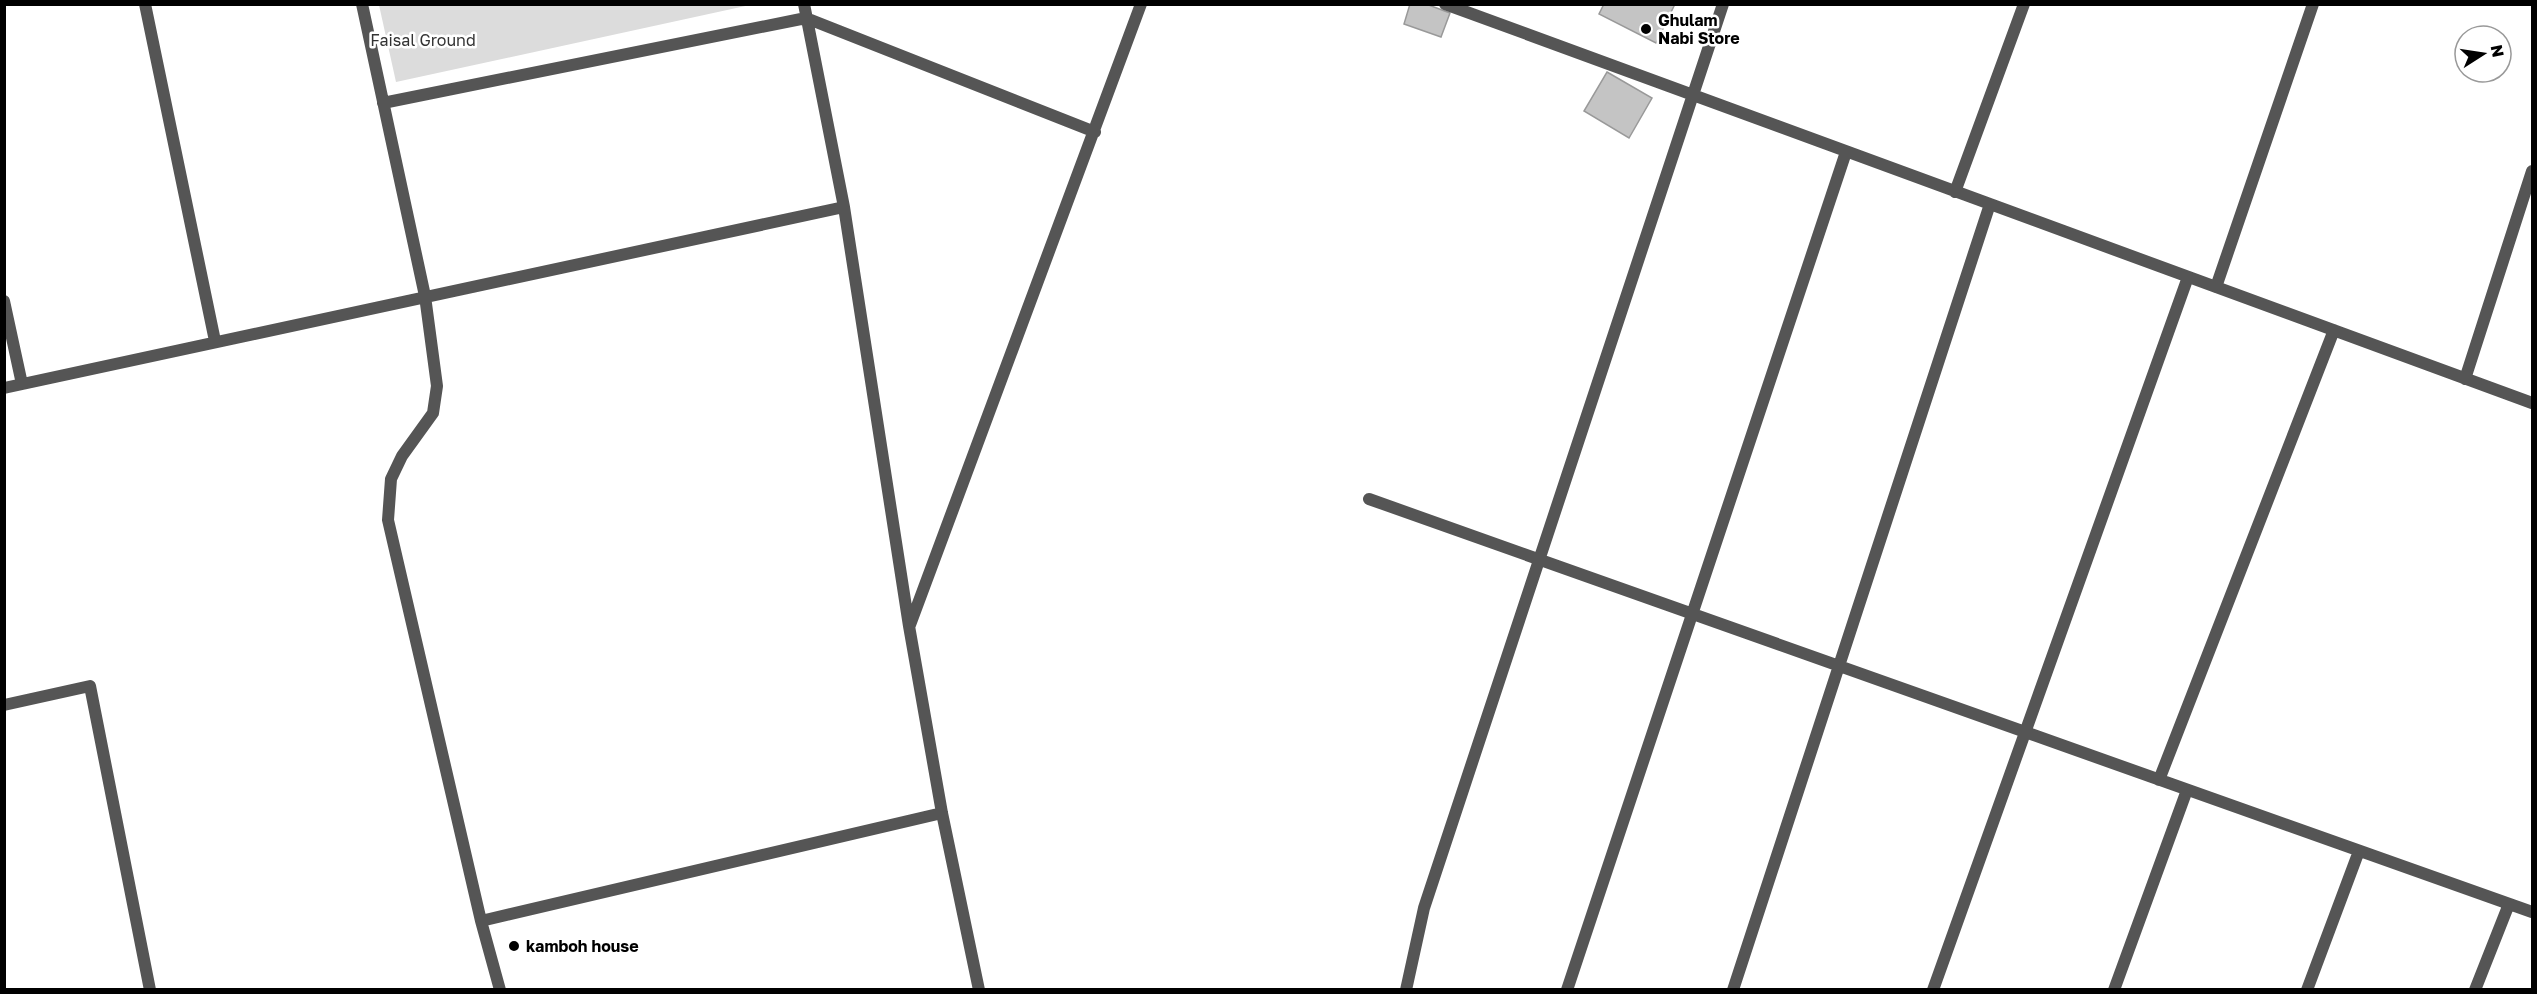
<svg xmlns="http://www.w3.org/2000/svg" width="2537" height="994" font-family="'Golos Text',sans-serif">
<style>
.green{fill:#dcdcdc}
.building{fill:#c4c4c4;stroke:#999;stroke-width:1.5}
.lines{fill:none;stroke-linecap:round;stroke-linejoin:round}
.street{stroke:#555;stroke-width:12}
.poi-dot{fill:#000;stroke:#fff;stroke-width:2}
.labels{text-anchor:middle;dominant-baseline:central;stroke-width:5;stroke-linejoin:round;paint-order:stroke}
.poi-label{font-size:16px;font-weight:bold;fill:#000;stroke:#fff;text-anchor:start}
.park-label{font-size:16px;fill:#333;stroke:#fff}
</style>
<rect width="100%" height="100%" fill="#fff"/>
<path class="green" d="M 379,5 L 379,4 L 750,5 L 396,82 Z"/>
<path class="building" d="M 1410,4 L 1426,4 L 1450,13 L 1441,37 L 1404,24 Z
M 1604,4 L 1675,4 L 1656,43 L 1599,14 Z
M 1607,72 L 1652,98 L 1629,138 L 1584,111 Z"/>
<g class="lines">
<path class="street" d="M 145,4 L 215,341
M 362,4 L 425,296 L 437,386 L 433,413 L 402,456 L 391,479 L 388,520 L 481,921 L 500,990
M 804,4 L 844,207 L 909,626 L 942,813 L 979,990
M 1445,4 L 2532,403
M 383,103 L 806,18 L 1095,132
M 1955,192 L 2024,4
M 2216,287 L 2313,4
M 4,301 L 22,384
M 2465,379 L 2532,171
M 4,388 L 844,207
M 1369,499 L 2532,912
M 910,625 L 1141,4
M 4,705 L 90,686 L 150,990
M 2159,780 L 2334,330
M 481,921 L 942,813
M 1406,990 L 1424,908 L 1723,4
M 1567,990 L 1846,152
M 1733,990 L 1990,204
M 1933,990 L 2188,277
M 2114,990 L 2187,790
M 2307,990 L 2359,851
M 2475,990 L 2509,904"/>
</g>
<g class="poi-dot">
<circle cx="1646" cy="29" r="6"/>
<circle cx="514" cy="946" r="6"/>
</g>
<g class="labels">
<g class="poi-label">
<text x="1658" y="20">Ghulam<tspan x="1658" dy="18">Nabi Store</tspan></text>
<text x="526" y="946">kamboh house</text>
</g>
<g class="park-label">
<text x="423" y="40">Faisal Ground</text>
</g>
</g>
<rect width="2537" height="994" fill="none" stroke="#000000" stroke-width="12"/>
<g transform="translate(2483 54) rotate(78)"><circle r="28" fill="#ffffff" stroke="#999999" stroke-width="1.5"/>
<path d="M0-4.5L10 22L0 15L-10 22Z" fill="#000000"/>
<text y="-9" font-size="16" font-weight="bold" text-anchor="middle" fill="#000000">N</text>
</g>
</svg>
